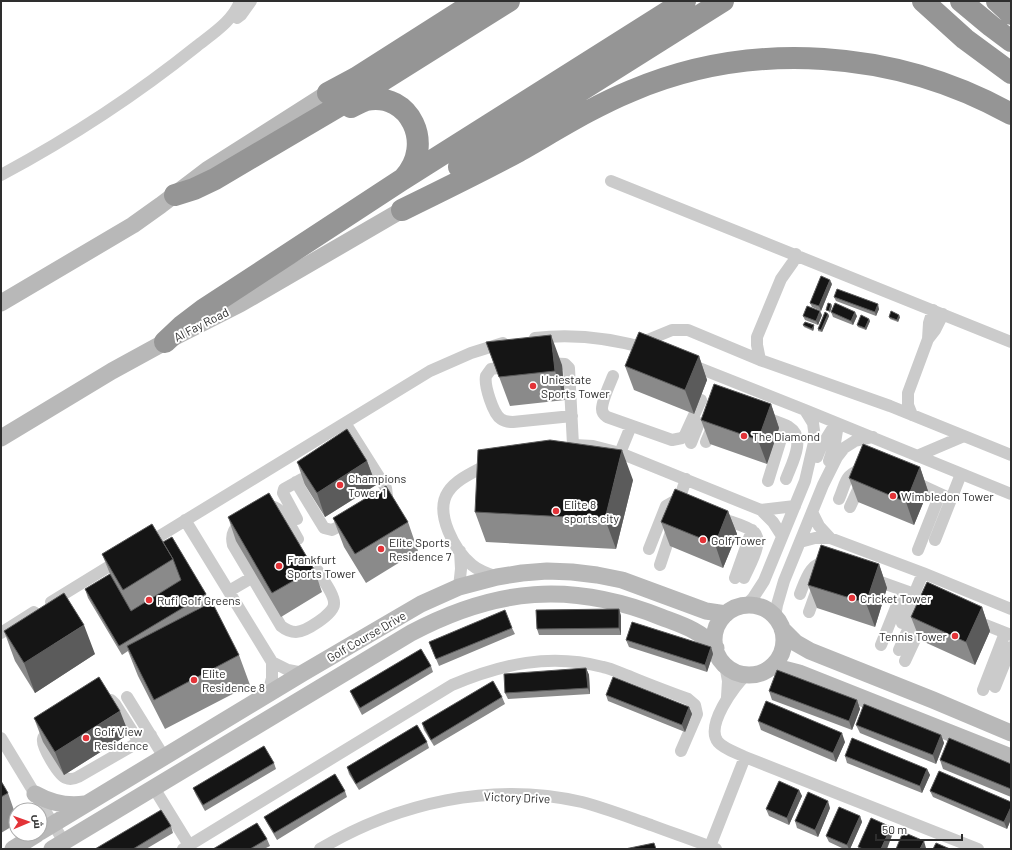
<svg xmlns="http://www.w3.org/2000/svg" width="1012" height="850" font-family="Barlow,Cairo,sans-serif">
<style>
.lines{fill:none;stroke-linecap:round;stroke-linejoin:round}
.street{stroke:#cbcbcb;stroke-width:12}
.secondary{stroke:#b8b8b8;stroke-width:17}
.highway{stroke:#959595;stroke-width:22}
.wall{fill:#8a8a8a}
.shaded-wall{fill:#5b5b5b}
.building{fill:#151515;stroke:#5b5b5b}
.poi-dot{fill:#e33338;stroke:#fff;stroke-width:1.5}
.labels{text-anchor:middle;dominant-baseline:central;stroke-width:4;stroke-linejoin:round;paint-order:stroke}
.street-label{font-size:12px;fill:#2e2e2e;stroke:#fff}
.poi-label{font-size:12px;fill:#2e2e2e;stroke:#fff;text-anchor:start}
</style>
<rect width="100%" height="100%" fill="#fff"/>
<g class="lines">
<path class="street" d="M 237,18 L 241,15 L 251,1
M 1,175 C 70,138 136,95 197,46 C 212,34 234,20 240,1
M 611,181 L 1011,342
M 535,338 C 574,333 611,338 649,349
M 928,339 L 935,330 L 943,314
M 638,344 L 672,330 L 688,330 L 760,360 L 890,406 L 1011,455
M 760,360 L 757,345 L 757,337 L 781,279 L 793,262 L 796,254
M 546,363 L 565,364 L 569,368 L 573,445
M 689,364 L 805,410 L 1011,494
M 512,366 L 491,369 L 486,376 C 484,385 493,414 501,419 C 505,422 509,422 513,422 L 572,416
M 613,376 C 610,384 602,400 602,409 C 602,413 604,415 607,417 L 672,440 L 682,438 L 685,435 L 701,400
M 912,415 L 908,405 L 908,393 L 928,339 L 929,323 L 933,310
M 763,417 C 771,420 782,423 789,427 C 807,438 791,465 786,479
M 345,423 L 386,488 L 387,496 L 385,501
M 706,442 L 714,423
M 691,443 L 699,423
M 574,445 L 593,446 L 620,453 L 761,510 L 773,522 L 782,536
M 620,453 L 631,426
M 917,456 L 964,436
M 817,457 L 821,447 L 836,423
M 829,461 L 835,443 L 838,424
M 490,463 C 477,471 457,478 448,492 C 434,513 455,551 472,565 C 479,571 488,574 497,577
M 768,481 L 785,426
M 296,482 L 324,528 L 332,530 L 350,521
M 914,482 L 951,499
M 839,499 C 847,480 844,475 865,468
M 678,503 L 686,479
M 850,507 L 862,481
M 263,508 C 281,499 290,527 298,539
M 761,510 L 795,506
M 812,512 L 819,526 L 830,538
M 718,518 C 729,521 741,524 751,530 C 767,538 749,566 744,578
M 297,519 L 283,493 L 284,489 L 302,479
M 185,520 L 272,662 L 272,678 L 268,694
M 244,521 C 235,527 230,533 233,545 L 281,626 C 286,630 290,632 296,632 C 305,632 334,614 334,604 C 335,595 322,579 318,571
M 935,540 L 961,474
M 800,542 L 815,538 L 830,538 L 923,573 L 1011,609
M 145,545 L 430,371 L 471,353 L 503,343
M 649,549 L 666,506 L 673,502 L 684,505
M 918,550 L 940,494
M 660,565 L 673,526
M 735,578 L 752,530
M 872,579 L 914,594
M 459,587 L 461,569 L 460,551
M 229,591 L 253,577
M 800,594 C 806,579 810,562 829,561
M 51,602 L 121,559
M 746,605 L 753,598 L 764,581 L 805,481 L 815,438 L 813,423 L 805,410
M 809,612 L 819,584
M 775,617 L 777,605 L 784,581 L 823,485 L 837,457 L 844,448 L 855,441 L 873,437
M 973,620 L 1011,635
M 902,623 L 923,573
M 1,633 L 34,612
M 881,645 L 903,590
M 899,650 L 919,605
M 905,661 L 924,620
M 272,662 L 288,670 L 303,673
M 725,665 L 728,681 L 727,697
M 746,675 C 734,686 705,726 718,742 C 724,749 737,753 745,757 L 978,849
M 995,687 L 1011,647
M 983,690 L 1005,633
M 127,697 L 164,757
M 111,700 L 115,704 L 139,742
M 51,730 C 48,732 44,734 43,739 C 41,746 59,776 66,778 C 70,780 74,779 78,777 L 151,735
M 1,738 L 64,842
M 154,788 L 189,845
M 183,849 L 452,685 C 502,664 550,653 603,667 C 613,669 622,674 631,677 C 650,685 669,692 688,699 L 695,705 L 697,714 L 681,751
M 320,849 C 397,803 492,781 582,802 C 605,808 628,817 651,825 C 672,833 694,840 716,849
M 709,849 L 745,757"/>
<path class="secondary" d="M 1,303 L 133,225 L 161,205 L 207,170 L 328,93
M 1,438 L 112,371 L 165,342 L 240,304 L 402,210
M714 640a35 35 0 1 1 70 0a35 35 0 1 1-70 0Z
M 782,629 L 796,643 L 810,651 L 933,700 L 1011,733
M 772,666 L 799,673 L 1011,757
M 35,794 C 51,803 66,807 85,804
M 40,832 L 303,673 L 421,604 L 459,587 L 497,577 L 522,573 L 547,571 L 572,572 L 597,575 L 622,580 L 706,611 L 726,614
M 13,849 L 37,834
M 52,849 L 411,633 C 496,588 571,581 661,617 C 682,625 700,630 716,648"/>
<path class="highway" d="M 923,1 L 965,39 L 1011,73
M 961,1 L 991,26 L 1011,41
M 997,1 L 1011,14
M 328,93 L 356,78 L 477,1
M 351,107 C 356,104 361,102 366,100 C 410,91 435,145 404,178
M 459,167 L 723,1
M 175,195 L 194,189 L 215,179 L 383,80 L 509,1
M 402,210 C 441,191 480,172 519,151 C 556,130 592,107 631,91 C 753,39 896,50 1011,114
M 165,342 L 182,326 L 203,310 L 400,181 L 685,1"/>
</g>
<path class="wall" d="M 832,284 L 821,311 L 812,307 L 810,303 Z
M 834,297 L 879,309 L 876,316 L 836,301 Z
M 831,312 L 857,316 L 853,325 L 833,317 Z
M 828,314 L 829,316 L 822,332 L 818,331 L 818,329 Z
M 822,315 L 818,325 L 805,320 L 803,316 Z
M 889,317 L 900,317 L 898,322 L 890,319 Z
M 870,321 L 866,330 L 858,327 L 857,325 Z
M 803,325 L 814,328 L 813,331 L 804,327 Z
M 486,342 L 562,365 L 565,400 L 510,406 Z
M 699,356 L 707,380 L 694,414 L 634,390 L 625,366 Z
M 771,404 L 779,428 L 767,464 L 710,444 L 701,420 Z
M 367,461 L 376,485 L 325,517 L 305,485 L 297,462 Z
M 920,467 L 928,491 L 914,525 L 858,502 L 849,478 Z
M 633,480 L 616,549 L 486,542 L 475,512 Z
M 728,511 L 737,534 L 723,568 L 670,546 L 661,522 Z
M 228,517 L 314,569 L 322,592 L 281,617 L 236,541 Z
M 333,518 L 408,522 L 418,551 L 366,583 L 344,547 Z
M 163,542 L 206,594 L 209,602 L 196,610 L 239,655 L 250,685 L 165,729 L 138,676 L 128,651 L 122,655 L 88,598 L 85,589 L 110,574 L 102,554 Z
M 879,564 L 887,588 L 875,627 L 817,608 L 808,585 Z
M 982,607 L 990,631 L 975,665 L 920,640 L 911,617 Z
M 619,609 L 621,616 L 621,635 L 539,635 L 537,629 Z
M 512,628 L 515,634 L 439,666 L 429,642 Z
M 4,631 L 95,654 L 35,693 L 15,661 Z
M 626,640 L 711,647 L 713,654 L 707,672 L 629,647 Z
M 431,666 L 433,672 L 362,715 L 353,698 L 350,691 Z
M 586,668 L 589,675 L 590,694 L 508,699 L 505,693 Z
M 769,691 L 857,700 L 860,709 L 852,730 L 772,700 Z
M 606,695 L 689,707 L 692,714 L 685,732 L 608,701 Z
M 502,697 L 505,704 L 434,746 L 424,730 L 422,723 Z
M 34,718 L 129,734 L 64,775 L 43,742 Z
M 758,721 L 845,742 L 836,762 L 761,730 Z
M 856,725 L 941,735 L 944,743 L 936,764 L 860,733 Z
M 427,742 L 429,748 L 359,790 L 349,774 L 347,767 Z
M 845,756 L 927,769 L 930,775 L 922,793 L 847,763 Z
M 940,760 L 1011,764 L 1011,797 L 943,769 Z
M 274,763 L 276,769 L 205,811 L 196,795 L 193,788 Z
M 1,781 L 8,793 L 16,816 L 16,824 L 1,833 Z
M 799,790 L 802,796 L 789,825 L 769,816 L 766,809 Z
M 345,791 L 347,797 L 277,840 L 267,823 L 264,817 Z
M 930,791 L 1011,802 L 1011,819 L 1007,829 L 933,797 Z
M 830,808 L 818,837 L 797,828 L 795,821 Z
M 860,816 L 862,822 L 850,849 L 844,849 L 829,842 L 826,836 Z
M 171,826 L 173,833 L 146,849 L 95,849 Z
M 267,839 L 270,846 L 264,849 L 213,849 Z"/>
<path class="shaded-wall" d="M 830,280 L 832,284 L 821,311 L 819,306 Z
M 831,304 L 832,306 L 830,313 L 829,311 Z
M 878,304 L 879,309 L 876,316 L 875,312 Z
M 820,311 L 822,315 L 818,325 L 816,321 Z
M 855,312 L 857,316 L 853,325 L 851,321 Z
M 828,314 L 829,316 L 822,332 L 821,330 Z
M 899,315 L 900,317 L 898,322 L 897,320 Z
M 869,319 L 870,321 L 866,330 L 865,328 Z
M 814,325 L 814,328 L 813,331 L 812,329 Z
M 551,335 L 562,365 L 565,400 L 555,371 Z
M 699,356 L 707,380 L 694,414 L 685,390 Z
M 771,404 L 779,428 L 767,464 L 758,440 Z
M 622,450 L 633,480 L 616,549 L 605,519 Z
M 367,461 L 376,485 L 325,517 L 317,493 Z
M 920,467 L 928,491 L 914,525 L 906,502 Z
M 728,511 L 737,534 L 723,568 L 715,544 Z
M 879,564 L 887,588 L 875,627 L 866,603 Z
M 982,607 L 990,631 L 975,665 L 966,642 Z
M 619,609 L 621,616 L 621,635 L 619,628 Z
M 84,625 L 95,654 L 35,693 L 24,663 Z
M 711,647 L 713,654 L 707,672 L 705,665 Z
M 586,668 L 589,675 L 590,694 L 588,688 Z
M 857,700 L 860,709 L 852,730 L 849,721 Z
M 689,707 L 692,714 L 685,732 L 682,725 Z
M 120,711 L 129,734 L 64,775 L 55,752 Z
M 842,733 L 845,742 L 836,762 L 833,753 Z
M 941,735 L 944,743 L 936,764 L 933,755 Z
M 927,769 L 930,775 L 922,793 L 920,786 Z
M 799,790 L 802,796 L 789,825 L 787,818 Z
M 828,801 L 830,808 L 818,837 L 815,830 Z
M 1011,807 L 1011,819 L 1007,829 L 1004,822 Z
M 860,816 L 862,822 L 850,849 L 849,849 L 847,845 Z
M 891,827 L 893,833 L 887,849 L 881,849 Z
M 924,841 L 926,848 L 926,849 L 920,849 Z"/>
<path class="building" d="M 821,276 L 830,280 L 819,306 L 810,303 Z
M 837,289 L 878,304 L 875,312 L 834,297 Z
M 828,303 L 831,304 L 829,311 L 826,310 Z
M 835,303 L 855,312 L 851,321 L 831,312 Z
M 807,306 L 820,311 L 816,321 L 803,316 Z
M 891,311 L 899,315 L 897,320 L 889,317 Z
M 825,312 L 828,314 L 821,330 L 818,329 Z
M 861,315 L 869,319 L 865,328 L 857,325 Z
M 805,322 L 814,325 L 812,329 L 803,325 Z
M 639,332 L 699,356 L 685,390 L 625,366 Z
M 551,335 L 555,371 L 499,377 L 486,342 Z
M 714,384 L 771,404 L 758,440 L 701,420 Z
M 347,429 L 367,461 L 317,493 L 297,462 Z
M 550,440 L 622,450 L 605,519 L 475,512 L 478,450 Z
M 863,444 L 920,467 L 906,502 L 849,478 Z
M 386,486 L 408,522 L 355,554 L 333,518 Z
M 675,489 L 728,511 L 715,544 L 661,522 Z
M 269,493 L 314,569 L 272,593 L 228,517 Z
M 152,524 L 173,559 L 123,590 L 102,554 Z
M 172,537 L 206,594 L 119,646 L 85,589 L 110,574 L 131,611 L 181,580 L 173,559 L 163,542 Z
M 821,545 L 879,564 L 866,603 L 808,585 Z
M 927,582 L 982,607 L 966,642 L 911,617 Z
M 64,593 L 84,625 L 24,663 L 4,631 Z
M 212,602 L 239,655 L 154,700 L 127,646 Z
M 619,609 L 619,628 L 537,629 L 536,610 Z
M 505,610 L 512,628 L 436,659 L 429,642 Z
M 632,622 L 711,647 L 705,665 L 626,640 Z
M 421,649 L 431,666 L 360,708 L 350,691 Z
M 586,668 L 588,688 L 505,693 L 504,674 Z
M 777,670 L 857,700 L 849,721 L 769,691 Z
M 99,677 L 120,711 L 55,752 L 34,718 Z
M 613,677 L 689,707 L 682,725 L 606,695 Z
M 493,681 L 502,697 L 431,740 L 422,723 Z
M 766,701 L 842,733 L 833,753 L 758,721 Z
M 864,704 L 941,735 L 933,755 L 856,725 Z
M 417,725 L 427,742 L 356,784 L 347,767 Z
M 852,738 L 927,769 L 920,786 L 845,756 Z
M 949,738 L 1011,764 L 1011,789 L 940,760 Z
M 264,746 L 274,763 L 203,805 L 193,788 Z
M 939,771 L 1011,802 L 1011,807 L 1004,822 L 930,791 Z
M 335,774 L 345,791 L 274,833 L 264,817 Z
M 1,781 L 8,793 L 1,797 Z
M 779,781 L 799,790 L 787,818 L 766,809 Z
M 808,792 L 828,801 L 815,830 L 795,821 Z
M 839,807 L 860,816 L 847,845 L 826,836 Z
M 161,810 L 171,826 L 133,849 L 95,849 Z
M 871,818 L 891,827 L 881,849 L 863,849 L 858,847 Z
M 257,823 L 267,839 L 250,849 L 213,849 Z
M 903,832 L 924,841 L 920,849 L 896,849 Z
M 654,843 L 656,849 L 625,849 Z
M 936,843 L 950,849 L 933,849 Z"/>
<g class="poi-dot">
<circle cx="533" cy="386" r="4"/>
<circle cx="744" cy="436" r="4"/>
<circle cx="340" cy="485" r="4"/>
<circle cx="893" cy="496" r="4"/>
<circle cx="556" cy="511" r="4"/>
<circle cx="703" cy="540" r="4"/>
<circle cx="381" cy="549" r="4"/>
<circle cx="279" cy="566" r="4"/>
<circle cx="852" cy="598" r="4"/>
<circle cx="149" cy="600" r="4"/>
<circle cx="955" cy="636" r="4"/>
<circle cx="194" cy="680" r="4"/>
<circle cx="86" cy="738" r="4"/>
</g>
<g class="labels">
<g class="street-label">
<text transform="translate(201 324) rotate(-27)">Al Fay Road</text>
<text transform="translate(366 636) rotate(-30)">Golf Course Drive</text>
<text transform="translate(517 797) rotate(2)">Victory Drive</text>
</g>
<g class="poi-label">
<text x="541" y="379">Uniestate<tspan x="541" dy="14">Sports Tower</tspan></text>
<text x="752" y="436">The Diamond</text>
<text x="348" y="478">Champions<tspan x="348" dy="14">Tower 1</tspan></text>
<text x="901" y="496">Wimbledon Tower</text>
<text x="564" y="504">Elite 8<tspan x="564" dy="14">sports city</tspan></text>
<text x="711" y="540">Golf Tower</text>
<text x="389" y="542">Elite Sports<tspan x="389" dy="14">Residence 7</tspan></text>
<text x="287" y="559">Frankfurt<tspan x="287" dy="14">Sports Tower</tspan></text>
<text x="860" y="598">Cricket Tower</text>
<text x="157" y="600">Rufi Golf Greens</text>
<text x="947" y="636" text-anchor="end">Tennis Tower</text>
<text x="202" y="673">Elite<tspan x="202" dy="14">Residence 8</tspan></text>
<text x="94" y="731">Golf View<tspan x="94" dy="14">Residence</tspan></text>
</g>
</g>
<rect width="1012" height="850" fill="none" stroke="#2e2e2e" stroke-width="4"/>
<g transform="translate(28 822) rotate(88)"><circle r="19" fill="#ffffff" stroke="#ababab"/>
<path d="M0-3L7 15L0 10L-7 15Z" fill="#e33338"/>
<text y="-6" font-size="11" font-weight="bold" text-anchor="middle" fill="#2e2e2e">ش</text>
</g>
<path d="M876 834v6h86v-6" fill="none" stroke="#2e2e2e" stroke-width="2"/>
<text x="882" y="834" font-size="12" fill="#2e2e2e" stroke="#ffffff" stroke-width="3" paint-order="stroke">50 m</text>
</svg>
